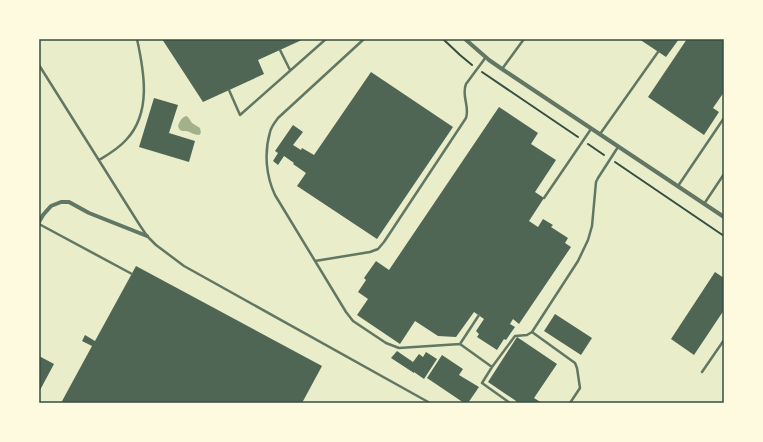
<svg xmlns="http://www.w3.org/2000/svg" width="763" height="442" font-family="'Crimson Pro',serif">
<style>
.water{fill:#a3b18a}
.building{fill:#4f6655}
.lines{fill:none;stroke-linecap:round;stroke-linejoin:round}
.path{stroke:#344e41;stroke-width:2}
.service{stroke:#617663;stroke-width:2.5}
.minor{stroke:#617663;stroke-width:4}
.neatline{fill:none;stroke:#344e41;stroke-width:1.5}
</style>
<rect width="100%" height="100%" fill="#e9edc9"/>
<path class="water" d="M 186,116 L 188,117 L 192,123 L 200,128 L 201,133 L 199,135 C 194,135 191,132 186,131 C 185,131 183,131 182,131 C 179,130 179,128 178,126 C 180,121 181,118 186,116 Z"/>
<path class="building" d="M 162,39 L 304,39 L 258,60 L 264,74 L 203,102 Z
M 639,39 L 679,39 L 666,57 Z
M 687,39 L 724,39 L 724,92 L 713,108 L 719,112 L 704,135 L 648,97 Z
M 371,72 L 453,127 L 377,239 L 297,186 L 306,173 L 293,164 L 294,163 L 284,156 L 278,165 L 273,161 L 278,153 L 275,151 L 293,125 L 303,132 L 293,145 L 301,150 L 302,148 L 314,155 Z
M 154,98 L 178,105 L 169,133 L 195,141 L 189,162 L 139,147 Z
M 499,107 L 538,133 L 531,144 L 556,160 L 535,192 L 544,198 L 529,221 L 538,227 L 543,219 L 553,225 L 551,227 L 568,238 L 565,243 L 571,247 L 519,324 L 513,319 L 510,324 L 515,327 L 506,340 L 504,339 L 497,350 L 477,337 L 479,334 L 476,331 L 484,319 L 474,312 L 456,337 L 438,336 L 415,321 L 400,344 L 357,315 L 368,299 L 358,292 L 366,280 L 364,278 L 376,261 L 389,270 Z
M 136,266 L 322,366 L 302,403 L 61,403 L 92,346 L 82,341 L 85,335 L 95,341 Z
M 715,272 L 724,278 L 724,310 L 694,355 L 671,339 Z
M 555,314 L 592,338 L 581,355 L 544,331 Z
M 517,337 L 557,364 L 534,398 L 542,403 L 519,403 L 488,382 Z
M 397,351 L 413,362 L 419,354 L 423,357 L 426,352 L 437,359 L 424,379 L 414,372 L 414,373 L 391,358 Z
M 442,355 L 463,369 L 459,375 L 479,387 L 468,403 L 464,403 L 427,378 Z
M 39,356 L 54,364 L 39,392 Z"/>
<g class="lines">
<path class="path" d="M 443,39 L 460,55 L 472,65
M 482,72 L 578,137
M 588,144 L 604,155
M 615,162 L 724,236"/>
<path class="service" d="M 364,39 L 278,118 C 275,122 271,127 270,132 C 264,153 266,176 275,195 L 346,312 L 353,321 L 386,343 L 399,348 L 460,344 L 492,367 L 515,336 L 527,335 L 532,332 L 578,261 L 588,240 L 592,226 L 596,182 L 598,178 L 618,147
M 280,50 L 290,70
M 39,65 L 139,224 L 147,236 L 156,245 L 184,266 L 430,403
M 502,69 L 524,39
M 229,90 L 240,115 L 326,39
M 600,134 L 658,52
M 99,160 C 109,154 118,149 126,140 C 152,113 144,71 137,39
M 678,186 L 724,118
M 544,198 L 591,129
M 704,204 L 724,174
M 39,224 L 132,274
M 315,261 L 370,252 L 378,249 L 384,242 L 466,118 C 470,106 461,96 466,84 L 486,57
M 532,332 L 575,363 L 577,368 L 580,388 L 570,403
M 460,344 L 479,315
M 492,367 L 482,383 L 510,403
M 702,372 L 724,340"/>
<path class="minor" d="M 465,39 L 489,60 L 502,69 L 724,217
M 39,222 L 43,215 L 51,206 L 61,202 L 69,202 L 89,213 L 147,236"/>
</g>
<rect width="763" height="442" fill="none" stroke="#fefae0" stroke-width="80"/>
<rect x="40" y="40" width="683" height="362" class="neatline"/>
</svg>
